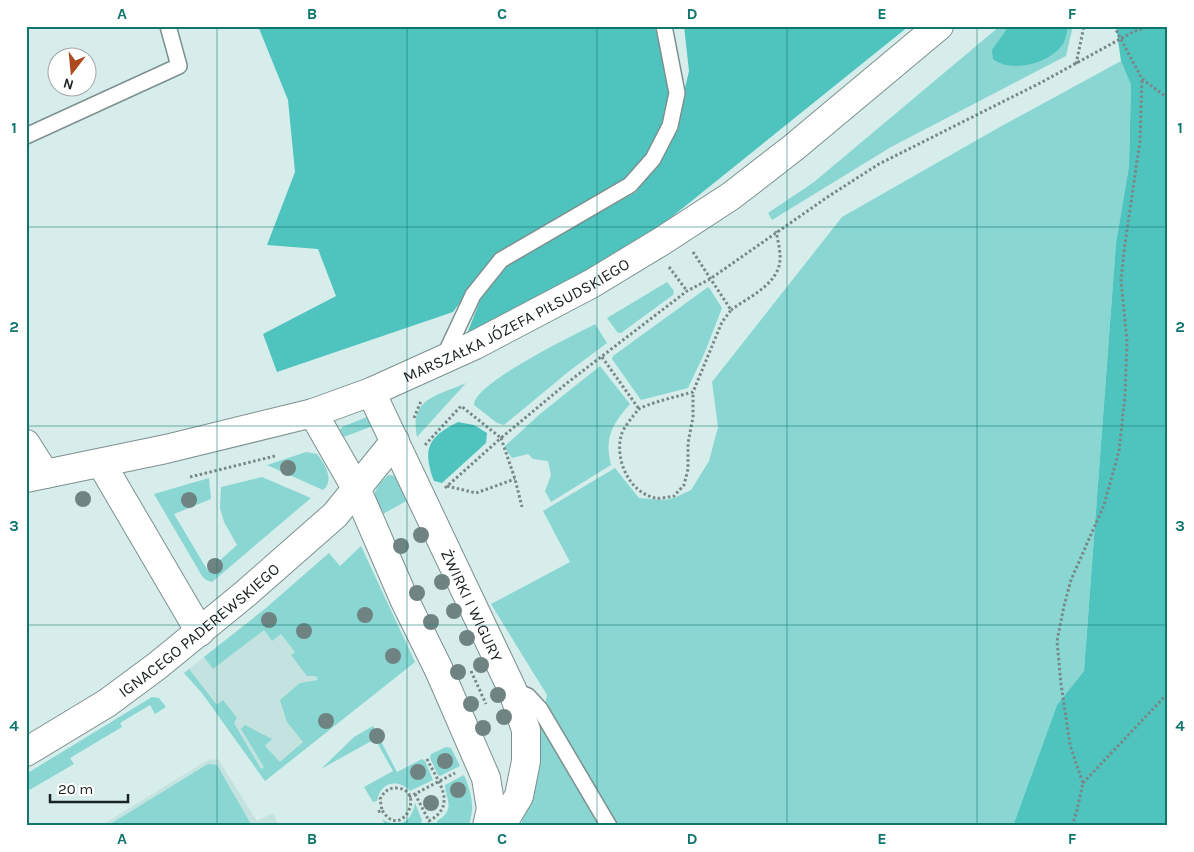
<svg xmlns="http://www.w3.org/2000/svg" width="1194" height="852" font-family="Karla,sans-serif">
<style>
.built{fill:#c4e3e0}
.green{fill:#89d6d2}
.forest{fill:#4fc3be}
.lines{fill:none;stroke-linecap:round;stroke-linejoin:round}
.service-casing{stroke:#7c908f;stroke-width:18}
.minor-casing{stroke:#7c908f;stroke-width:30}
.tertiary-casing{stroke:#7c908f;stroke-width:30}
.path{stroke:#798887;stroke-width:3;stroke-dasharray:2.5 2.5;stroke-linecap:butt}
.service{stroke:#fff;stroke-width:15}
.minor{stroke:#fff;stroke-width:28}
.tertiary{stroke:#fff;stroke-width:28}
.tree{fill:#6f8482}
.grid{fill:none;stroke:#0f766e;stroke-width:1;stroke-opacity:0.55}
.labels{text-anchor:middle;dominant-baseline:central;stroke-width:4;stroke-linejoin:round;paint-order:stroke}
.street-label{font-size:16px;fill:#1a2121;stroke:#fff}
.neatline{fill:none;stroke:#0f766e;stroke-width:2}
.grid-label{font-size:16px;text-anchor:middle;font-weight:bold;fill:#0f766e}
</style>
<rect width="100%" height="100%" fill="#d7edeb"/>
<path class="built" d="M 329,553 L 415,662 L 265,781 L 202,693 L 184,673 L 266,608 Z
M 218,759 L 257,821 L 273,813 L 279,826 L 100,826 L 208,760 Z"/>
<path class="green" d="M 1000,26 L 1073,26 L 1066,56 L 891,147 L 772,220 L 768,213 L 814,182 Z
M 1121,61 L 1131,85 L 1129,166 L 1116,243 L 1084,671 L 1057,705 L 1013,826 L 521,826 L 547,695 L 491,604 L 570,562 L 543,511 L 615,468 L 639,498 L 664,500 L 674,498 L 691,490 L 709,461 L 718,427 L 712,382 L 842,217 L 998,128 Z
M 667,282 L 674,291 L 673,295 L 621,333 L 618,333 L 607,318 Z
M 708,287 L 710,289 L 722,308 L 705,352 L 688,388 L 641,400 L 612,359 L 613,356 Z
M 595,324 L 607,343 L 568,372 L 504,425 L 497,423 L 474,405 C 473,383 575,335 595,324 Z
M 600,366 L 630,404 C 612,425 604,437 611,465 L 551,502 L 545,491 L 551,475 L 548,461 L 533,459 L 528,454 L 512,458 L 504,447 L 540,414 Z
M 466,383 L 417,437 C 409,398 437,396 466,383 Z
M 367,417 L 371,417 L 378,424 L 341,438 L 339,432 L 342,427 Z
M 306,452 L 317,454 C 325,464 335,481 323,490 L 267,465 Z
M 388,475 C 402,475 405,488 410,499 L 381,515 C 371,495 372,491 388,475 Z
M 262,477 L 311,498 L 212,582 L 206,580 L 202,576 L 154,494 L 209,478 L 211,499 L 174,514 L 208,571 L 237,545 L 224,522 L 220,508 L 221,487 Z
M 361,546 L 415,662 L 265,781 L 202,693 L 184,673 L 189,669 L 217,705 L 223,700 L 237,718 L 234,723 L 261,769 L 264,767 L 241,729 L 245,725 L 272,739 L 265,746 L 280,762 L 303,742 L 287,722 L 280,700 L 300,683 L 318,680 L 316,676 L 307,676 L 291,655 L 295,652 L 281,634 L 272,641 L 264,630 L 213,669 L 204,657 L 266,608 L 329,553 L 340,566 Z
M 152,697 L 159,698 L 166,707 L 155,714 L 150,705 L 120,723 L 122,727 L 70,758 L 74,764 L 26,792 L 26,774 Z
M 373,726 L 397,772 L 422,759 L 425,761 L 433,780 L 410,791 C 398,778 380,782 377,801 L 373,802 L 364,787 L 393,771 L 375,739 L 321,769 L 354,737 Z
M 446,747 L 451,748 L 460,766 L 440,776 L 438,775 L 430,758 L 431,754 Z
M 208,764 L 217,765 L 252,826 L 107,826 Z
M 464,775 C 471,792 476,808 468,826 L 438,826 L 437,821 C 456,809 446,800 445,785 Z
M 415,803 L 422,820 L 420,826 L 386,826 L 382,819 C 398,830 412,822 415,803 Z"/>
<path class="forest" d="M 258,26 L 655,26 L 671,93 L 663,126 L 650,152 L 622,181 L 496,254 L 453,312 L 277,372 L 263,334 L 336,296 L 318,249 L 267,245 L 295,172 L 288,100 Z
M 684,26 L 909,26 L 653,232 L 465,339 L 483,293 L 513,258 L 636,192 L 674,135 L 689,71 Z
M 1009,26 L 1068,26 C 1067,31 1066,38 1064,42 C 1053,63 1011,74 993,59 L 992,50 Z
M 1116,26 L 1168,26 L 1168,826 L 1013,826 L 1057,705 L 1084,671 L 1116,243 L 1129,166 L 1131,85 L 1121,61 Z
M 458,422 L 474,425 L 487,433 L 486,443 L 442,483 L 434,481 C 422,449 428,437 458,422 Z"/>
<g class="lines">
<g class="service-casing">
<path id="service" d="M 26,136 L 179,66 L 168,26
M 443,359 L 473,295 L 501,260 L 630,185 L 653,159 L 670,126 L 677,93 L 664,26
M 512,689 L 528,696 L 540,709 L 609,826"/>
</g>
<g class="minor-casing">
<g id="minor">
<path id="s1" d="M 371,392 L 512,689 L 526,730 L 526,761 L 519,796 L 501,826"/>
<path d="M 313,413 L 356,488 L 404,599 L 439,670 L 486,778 L 491,809 L 487,826"/>
<path d="M 26,444 L 45,474"/>
<path d="M 101,463 L 200,632"/>
<path id="s2" d="M 26,752 L 107,703 L 157,666 L 245,594 L 335,515 L 395,441"/>
</g>
</g>
<g class="tertiary-casing">
<g id="tertiary">
<path id="s3" d="M 26,478 L 166,449 L 313,413 L 371,392 L 475,345 L 591,284 L 662,241 L 731,196 L 793,148 L 939,26"/>
</g>
</g>
<path class="path" d="M 1114,26 L 1142,79 L 1168,98
M 1161,26 L 1168,28
M 1076,64 L 1084,26
M 693,252 L 731,310 L 722,322 L 693,392 C 683,395 644,404 638,410 C 633,416 623,428 621,436 C 615,460 629,492 655,498 C 660,499 668,497 674,496 L 684,485 L 688,469 L 688,443 L 693,417 L 693,392
M 669,267 L 687,291
M 731,310 C 747,298 773,287 779,266 C 782,255 778,242 776,231
M 602,357 L 639,409
M 414,418 L 421,401
M 425,445 L 461,406 L 501,438 L 567,383 L 687,291 L 710,279 L 829,196 L 879,164 L 1042,82 L 1133,32 L 1147,27 L 1158,26
M 190,477 L 275,456
M 447,486 L 476,493 L 515,479
M 445,488 L 501,438 L 515,479 L 522,507
M 471,671 L 486,704
M 1083,783 L 1168,693
M 415,794 L 429,821 C 459,804 437,781 426,757
M 409,797 L 455,773
M 378,812 L 382,810 C 401,843 428,789 396,788 C 388,788 384,792 380,799 L 382,810
M 1072,826 L 1077,810 L 1083,783 L 1070,745 L 1061,684 L 1057,641 L 1064,606 L 1071,580 L 1104,505 L 1119,451 L 1125,396 L 1127,342 L 1121,280 L 1125,244 L 1140,141 L 1142,79"/>
<use href="#service" class="service"/>
<use href="#minor" class="minor"/>
<use href="#tertiary" class="tertiary"/>
</g>
<g class="tree">
<circle cx="288" cy="468" r="8"/>
<circle cx="83" cy="499" r="8"/>
<circle cx="189" cy="500" r="8"/>
<circle cx="421" cy="535" r="8"/>
<circle cx="401" cy="546" r="8"/>
<circle cx="215" cy="566" r="8"/>
<circle cx="442" cy="582" r="8"/>
<circle cx="417" cy="593" r="8"/>
<circle cx="454" cy="611" r="8"/>
<circle cx="365" cy="615" r="8"/>
<circle cx="269" cy="620" r="8"/>
<circle cx="431" cy="622" r="8"/>
<circle cx="304" cy="631" r="8"/>
<circle cx="467" cy="638" r="8"/>
<circle cx="393" cy="656" r="8"/>
<circle cx="481" cy="665" r="8"/>
<circle cx="458" cy="672" r="8"/>
<circle cx="498" cy="695" r="8"/>
<circle cx="471" cy="704" r="8"/>
<circle cx="504" cy="717" r="8"/>
<circle cx="326" cy="721" r="8"/>
<circle cx="483" cy="728" r="8"/>
<circle cx="377" cy="736" r="8"/>
<circle cx="445" cy="761" r="8"/>
<circle cx="418" cy="772" r="8"/>
<circle cx="458" cy="790" r="8"/>
<circle cx="431" cy="803" r="8"/>
</g>
<path class="grid" d="M 217,26 L 217,826M 407,26 L 407,826M 597,26 L 597,826M 787,26 L 787,826M 977,26 L 977,826M 26,227 L 1168,227M 26,426 L 1168,426M 26,625 L 1168,625"/>
<g class="labels">
<g class="street-label">
<text stroke="none"><textPath href="#s3" startOffset="518">MARSZAŁKA JÓZEFA PIŁSUDSKIEGO</textPath></text>
<text stroke="none"><textPath href="#s1" startOffset="236">ŻWIRKI I WIGURY</textPath></text>
<text stroke="none"><textPath href="#s2" startOffset="212">IGNACEGO PADEREWSKIEGO</textPath></text>
</g>
</g>
<rect width="1194" height="852" fill="none" stroke="#ffffff" stroke-width="55"/>
<g transform="translate(72 72) rotate(196)"><circle r="24" fill="#ffffff" stroke="#a3a6a6"/>
<path d="M0-4L9 19L0 12L-9 19Z" fill="#ae481d"/>
<text y="-8" font-size="14" font-weight="bold" text-anchor="middle" fill="#1a2121">N</text>
</g>
<path d="M50 794v8h78v-8" fill="none" stroke="#1a2121" stroke-width="2.5"/>
<text x="58" y="794" font-size="15" fill="#1a2121" stroke="#ffffff" stroke-width="4" paint-order="stroke">20 m</text>
<rect x="28" y="28" width="1138" height="796" class="neatline"/>
<g class="grid-label">
<text x="122" y="19">A</text>
<text x="312" y="19">B</text>
<text x="502" y="19">C</text>
<text x="692" y="19">D</text>
<text x="882" y="19">E</text>
<text x="1072" y="19">F</text>
<text x="14" y="133">1</text>
<text x="1180" y="133">1</text>
<text x="14" y="332">2</text>
<text x="1180" y="332">2</text>
<text x="14" y="531">3</text>
<text x="1180" y="531">3</text>
<text x="14" y="731">4</text>
<text x="1180" y="731">4</text>
<text x="122" y="844">A</text>
<text x="312" y="844">B</text>
<text x="502" y="844">C</text>
<text x="692" y="844">D</text>
<text x="882" y="844">E</text>
<text x="1072" y="844">F</text>
</g>
</svg>
